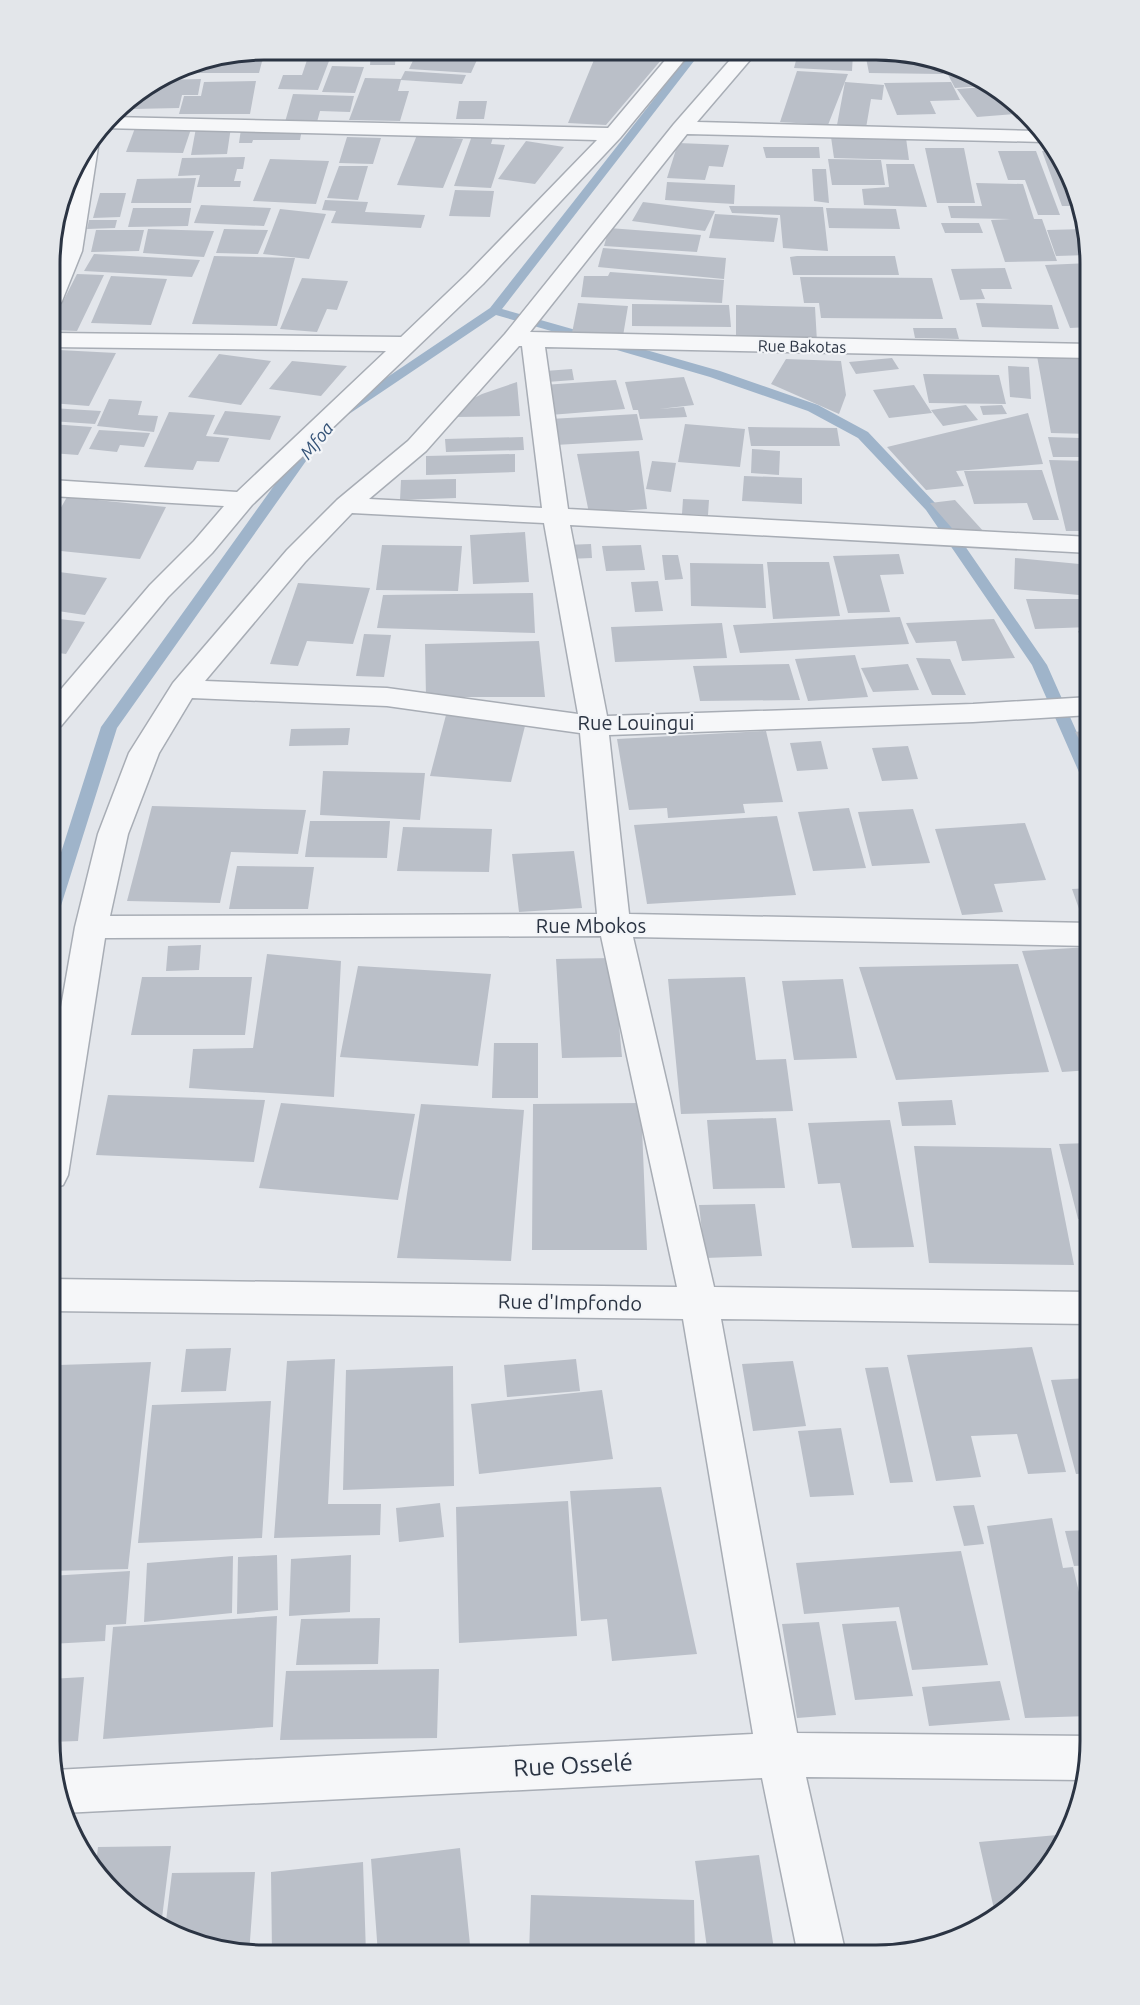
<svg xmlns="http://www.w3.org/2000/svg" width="1140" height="2005" font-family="Ubuntu,sans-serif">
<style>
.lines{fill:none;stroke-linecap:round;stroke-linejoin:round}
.stream{fill:#9fb4ca;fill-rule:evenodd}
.building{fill:#babfc8}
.minor-casing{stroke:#a8adb5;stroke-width:3}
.minor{fill:#f6f7f9;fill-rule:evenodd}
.labels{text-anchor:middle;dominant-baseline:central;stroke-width:4.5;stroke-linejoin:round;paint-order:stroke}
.far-street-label{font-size:16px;fill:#2b3443;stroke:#f3f5f8}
.far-water-label{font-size:18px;font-style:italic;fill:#355377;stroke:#f3f5f8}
.street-label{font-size:20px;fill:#2b3443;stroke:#f3f5f8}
.near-street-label{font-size:24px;fill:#2b3443;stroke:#f3f5f8}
.rim{fill:none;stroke:#2b3443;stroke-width:3}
</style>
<rect width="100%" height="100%" fill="#e3e6eb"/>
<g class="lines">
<path class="stream" d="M 691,52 L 701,52 L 502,309 L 720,371 L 818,405 L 868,432 L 936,504 L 1047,665 L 1090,762 L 1090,784 L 1084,783 L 1082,779 L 1032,665 L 926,510 L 858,438 L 808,411 L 710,377 L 496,315 L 349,414 L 339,414 L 337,411 L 490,308 Z
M 316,433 L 323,437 L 117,728 L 59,912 L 56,916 L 50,918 L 51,884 L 101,727 L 311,434 Z"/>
</g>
<path class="building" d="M 265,50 L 259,73 L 171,73 L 182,66 Z
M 371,50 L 396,50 L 395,65 L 370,65 Z
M 418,50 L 481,51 L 471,73 L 409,69 Z
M 798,53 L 853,53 L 852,71 L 794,68 Z
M 865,53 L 918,54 L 941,65 L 943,74 L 869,73 Z
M 596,55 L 662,59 L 606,125 L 568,123 Z
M 307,60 L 329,61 L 318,90 L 278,89 L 283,75 L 302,75 Z
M 332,66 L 364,67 L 355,93 L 322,92 Z
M 944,67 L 966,77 L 983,86 L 955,88 Z
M 405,71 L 466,75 L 462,84 L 401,80 L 398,91 L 409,91 L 400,121 L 349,120 L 365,78 L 401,79 Z
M 797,71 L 848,74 L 828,125 L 780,122 Z
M 201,79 L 198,95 L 182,95 L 179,108 L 132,109 L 136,95 L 159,80 Z
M 256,81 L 250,114 L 179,114 L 184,96 L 201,96 L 204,82 Z
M 845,82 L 884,85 L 882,100 L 871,99 L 866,128 L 837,125 Z
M 951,82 L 960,100 L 930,101 L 936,114 L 897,115 L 884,83 Z
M 985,87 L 1000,94 L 1015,114 L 977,117 L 957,89 Z
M 293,94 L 354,96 L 350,112 L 320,111 L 317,122 L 285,122 Z
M 459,101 L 487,101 L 484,119 L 456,119 Z
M 231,127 L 227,154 L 191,155 L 196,128 Z
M 135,128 L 191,129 L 183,153 L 126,152 Z
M 241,129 L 302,129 L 300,140 L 253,140 L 252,143 L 239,143 Z
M 473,133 L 494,134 L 491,144 L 505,145 L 491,188 L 454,186 Z
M 417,135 L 463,139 L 443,188 L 397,185 Z
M 347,137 L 381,138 L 373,164 L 339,163 Z
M 831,137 L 906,138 L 909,160 L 834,158 Z
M 526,141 L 564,147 L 535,184 L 498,179 Z
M 678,143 L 729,145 L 723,167 L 709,166 L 705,180 L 667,178 Z
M 763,147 L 819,147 L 820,158 L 766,158 Z
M 925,148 L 964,148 L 975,203 L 937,203 Z
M 998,151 L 1036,151 L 1060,215 L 1038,215 L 1025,180 L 1008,180 Z
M 1042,151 L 1049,151 L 1079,195 L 1081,206 L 1062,206 Z
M 245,157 L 243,169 L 237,169 L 234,181 L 241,181 L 240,187 L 197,187 L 200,175 L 178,176 L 182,158 Z
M 270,159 L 329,161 L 316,204 L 253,201 Z
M 828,159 L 881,160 L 885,185 L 832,185 Z
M 886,164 L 914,164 L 927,207 L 864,205 L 862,189 L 889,187 Z
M 339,166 L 368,166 L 358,200 L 327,198 Z
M 812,169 L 826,169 L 829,203 L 814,201 Z
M 196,178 L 191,203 L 131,203 L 137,179 Z
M 667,182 L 735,185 L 734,204 L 665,200 Z
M 976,183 L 1023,184 L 1034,219 L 1042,219 L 1057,261 L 1005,262 L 991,220 L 1011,219 L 951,218 L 948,206 L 982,206 Z
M 455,190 L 494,191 L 490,217 L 449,216 Z
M 100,193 L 126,193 L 120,217 L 93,218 Z
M 325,200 L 368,202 L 365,212 L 425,215 L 421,228 L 331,223 L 336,211 L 322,210 Z
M 643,202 L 715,211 L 705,231 L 632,221 Z
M 201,205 L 271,208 L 264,226 L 194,223 Z
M 729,206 L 823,207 L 828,251 L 783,248 L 780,215 L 732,213 Z
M 133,208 L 191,208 L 188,226 L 128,227 Z
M 826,208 L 896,209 L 900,229 L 829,228 Z
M 280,209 L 326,214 L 309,259 L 263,254 Z
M 715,214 L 778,218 L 774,242 L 709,238 Z
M 89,220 L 117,220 L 115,228 L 87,229 Z
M 941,223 L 979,223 L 983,233 L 945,233 Z
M 609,228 L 701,235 L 697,252 L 604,246 Z
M 148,229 L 214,231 L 204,257 L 143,253 Z
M 224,229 L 268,230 L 258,254 L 216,253 Z
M 1085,229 L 1089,255 L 1056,256 L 1047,230 Z
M 96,230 L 144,230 L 139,251 L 91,252 Z
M 603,248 L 726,258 L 724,279 L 598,267 Z
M 94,254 L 200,260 L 192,277 L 84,271 Z
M 214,256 L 295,258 L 277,326 L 192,324 Z
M 797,256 L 895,256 L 899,275 L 793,275 L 790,257 Z
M 1090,263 L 1090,327 L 1070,328 L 1045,265 Z
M 1005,268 L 1012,289 L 981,289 L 985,299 L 960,300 L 951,269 Z
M 610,272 L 724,280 L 722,303 L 581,297 L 584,276 L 608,276 Z
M 77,274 L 104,275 L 77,331 L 51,330 L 51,325 Z
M 111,276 L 167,279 L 151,325 L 91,323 Z
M 800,277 L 932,278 L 943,319 L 821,318 L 819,303 L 804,303 Z
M 302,278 L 348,281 L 337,310 L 327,309 L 317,332 L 280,329 Z
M 578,303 L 628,306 L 623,336 L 572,333 Z
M 976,303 L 1052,305 L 1059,329 L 982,327 Z
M 632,304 L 729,305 L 731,327 L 632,326 Z
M 736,305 L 815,307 L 817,342 L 736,339 Z
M 913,328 L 956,328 L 959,339 L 915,338 Z
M 59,350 L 116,353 L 89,406 L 51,403 L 51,364 Z
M 219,354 L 271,361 L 241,405 L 188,397 Z
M 1037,356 L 1090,358 L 1090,434 L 1051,433 Z
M 892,358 L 899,369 L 856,374 L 849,362 Z
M 786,359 L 841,361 L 846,395 L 839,414 L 771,384 Z
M 292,361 L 347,366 L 321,396 L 269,389 Z
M 1008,366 L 1029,367 L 1031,399 L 1010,397 Z
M 572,369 L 574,380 L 547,382 L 545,371 Z
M 923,374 L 999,375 L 1006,404 L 929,403 Z
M 684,377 L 694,405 L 659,409 L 684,407 L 687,417 L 640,419 L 638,410 L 633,410 L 625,382 Z
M 616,380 L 625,409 L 550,415 L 543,385 Z
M 517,382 L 520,416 L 455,417 L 454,408 L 482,394 Z
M 914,385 L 932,413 L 889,418 L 873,390 Z
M 109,399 L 142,401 L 138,415 L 158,416 L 154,432 L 97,426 Z
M 966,405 L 978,420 L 943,426 L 931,410 Z
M 1002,405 L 1007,414 L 983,415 L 980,406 Z
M 51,408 L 101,411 L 95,424 L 51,421 Z
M 225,411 L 281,416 L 270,440 L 213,434 Z
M 169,412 L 215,415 L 206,436 L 229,438 L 219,462 L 197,461 L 193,470 L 144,467 Z
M 1028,413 L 1043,464 L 956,471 L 964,486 L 926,490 L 887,447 Z
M 637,414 L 643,440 L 555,445 L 550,419 Z
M 51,424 L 92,427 L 78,455 L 51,453 Z
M 685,424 L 745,429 L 740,467 L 678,462 Z
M 748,427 L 837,428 L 840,446 L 751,446 Z
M 99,430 L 150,433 L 144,447 L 120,445 L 117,452 L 89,449 Z
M 523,437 L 524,450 L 446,452 L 445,439 Z
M 1048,437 L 1080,438 L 1085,457 L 1053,457 Z
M 752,449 L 780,451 L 779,475 L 751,473 Z
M 639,451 L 647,509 L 589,513 L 577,454 Z
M 515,454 L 515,472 L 426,475 L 426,456 Z
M 1049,460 L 1089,461 L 1090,531 L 1066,531 Z
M 652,461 L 676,463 L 671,492 L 646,489 Z
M 1042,470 L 1059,520 L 1033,520 L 1027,503 L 974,504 L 964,471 Z
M 744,476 L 802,478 L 802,504 L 742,501 Z
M 456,479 L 456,498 L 400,500 L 401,480 Z
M 67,497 L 166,507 L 140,559 L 51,550 L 51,525 Z
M 683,499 L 709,500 L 708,515 L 682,514 Z
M 955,500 L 984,532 L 957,534 L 930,503 Z
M 525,532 L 529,582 L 473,584 L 470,535 Z
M 591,544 L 592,558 L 567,559 L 565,545 Z
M 382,545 L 462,546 L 458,591 L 376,590 Z
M 641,545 L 645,570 L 606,571 L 602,546 Z
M 899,554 L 904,574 L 880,575 L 890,612 L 848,613 L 833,556 Z
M 662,555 L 678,555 L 683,579 L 665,580 Z
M 1015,558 L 1090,565 L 1090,596 L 1014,589 Z
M 767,562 L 829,562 L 840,616 L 773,619 Z
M 690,563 L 763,564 L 766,608 L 691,606 Z
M 51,571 L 107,578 L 85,615 L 51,610 Z
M 658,581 L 663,611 L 635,612 L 631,582 Z
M 298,583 L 370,588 L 353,644 L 307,641 L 298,666 L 270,664 Z
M 533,593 L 535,633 L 377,628 L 383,595 Z
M 1026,599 L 1090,599 L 1090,627 L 1035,629 Z
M 900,617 L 909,644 L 740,653 L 733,625 Z
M 51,618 L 85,622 L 66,654 L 51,652 Z
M 994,619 L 1015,658 L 962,661 L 956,641 L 916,643 L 906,623 Z
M 722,623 L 727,658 L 615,662 L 611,627 Z
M 1090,630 L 1090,660 L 1078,631 Z
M 364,634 L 391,635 L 384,677 L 356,676 Z
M 539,641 L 545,697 L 426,697 L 425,644 Z
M 855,655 L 868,697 L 808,701 L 795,659 Z
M 916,658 L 950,659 L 966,695 L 932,695 Z
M 789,664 L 800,700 L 700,701 L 693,666 Z
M 908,664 L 919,690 L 873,692 L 861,668 Z
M 446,715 L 526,722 L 511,782 L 430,776 Z
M 350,728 L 348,745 L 289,746 L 291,729 Z
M 1090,730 L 1090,758 L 1075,732 Z
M 766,731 L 783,802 L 743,804 L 745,813 L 668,818 L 667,808 L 629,810 L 617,739 Z
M 821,741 L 828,769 L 797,771 L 790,743 Z
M 908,746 L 918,779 L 882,781 L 872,748 Z
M 323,771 L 425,773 L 420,820 L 320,815 Z
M 152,806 L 306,810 L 298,854 L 231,852 L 220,903 L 127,901 Z
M 849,808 L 866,868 L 813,871 L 798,812 Z
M 913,809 L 930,863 L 872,866 L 858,812 Z
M 777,816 L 796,895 L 647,904 L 634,825 Z
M 310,821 L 390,821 L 387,858 L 305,857 Z
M 1025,823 L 1046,880 L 994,884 L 1003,912 L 962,915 L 935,829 Z
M 403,827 L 492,829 L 489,872 L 397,871 Z
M 574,851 L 582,908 L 519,912 L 512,854 Z
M 237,866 L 314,867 L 308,909 L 229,909 Z
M 1090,888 L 1090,923 L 1084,923 L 1072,889 Z
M 201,945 L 199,970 L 166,971 L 168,946 Z
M 1090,947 L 1090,1070 L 1062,1072 L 1022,951 Z
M 267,954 L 341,961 L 334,1097 L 189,1088 L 193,1049 L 253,1048 Z
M 613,958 L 622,1057 L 562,1058 L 556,959 Z
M 1018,964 L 1049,1072 L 896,1080 L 859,967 Z
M 358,966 L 491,974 L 478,1066 L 340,1057 Z
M 142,977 L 252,977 L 245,1035 L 131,1035 Z
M 745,977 L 756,1060 L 786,1059 L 793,1111 L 681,1114 L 668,979 Z
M 843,979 L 857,1058 L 794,1060 L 782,981 Z
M 494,1043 L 538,1043 L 538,1098 L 492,1098 Z
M 108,1095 L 265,1100 L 254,1162 L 96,1155 Z
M 952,1100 L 956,1125 L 902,1126 L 898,1102 Z
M 281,1103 L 415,1114 L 398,1200 L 259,1188 Z
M 641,1103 L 647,1250 L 532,1250 L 533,1104 Z
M 421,1104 L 524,1110 L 511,1261 L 397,1258 Z
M 776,1118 L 785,1188 L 713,1189 L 707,1120 Z
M 890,1120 L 914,1247 L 852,1248 L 840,1183 L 818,1184 L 808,1123 Z
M 1090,1143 L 1090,1217 L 1078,1219 L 1059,1144 Z
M 914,1146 L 1051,1148 L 1074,1265 L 929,1263 Z
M 755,1204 L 762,1256 L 705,1258 L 699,1205 Z
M 1080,1225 L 1090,1225 L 1090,1265 L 1089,1265 Z
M 1032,1347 L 1066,1472 L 1028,1474 L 1017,1434 L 971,1436 L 981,1477 L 936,1481 L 907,1355 Z
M 231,1348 L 226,1391 L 181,1392 L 186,1349 Z
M 335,1359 L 328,1504 L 381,1504 L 380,1535 L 274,1538 L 287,1361 Z
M 576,1359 L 580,1391 L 507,1397 L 504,1365 Z
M 793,1361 L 806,1426 L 753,1431 L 742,1364 Z
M 151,1362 L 128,1569 L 50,1571 L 50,1430 L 59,1365 Z
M 453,1366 L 454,1486 L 343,1490 L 346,1370 Z
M 888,1367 L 913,1482 L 890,1483 L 865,1368 Z
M 1090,1378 L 1090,1473 L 1076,1474 L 1051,1380 Z
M 602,1390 L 613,1459 L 479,1474 L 471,1404 Z
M 271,1401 L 262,1538 L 138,1543 L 152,1405 Z
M 841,1428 L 854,1495 L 810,1497 L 798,1431 Z
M 1090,1483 L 1090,1510 L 1081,1484 Z
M 661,1487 L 697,1654 L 612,1661 L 607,1619 L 581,1621 L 570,1491 Z
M 568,1501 L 577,1636 L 459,1643 L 456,1507 Z
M 440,1503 L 444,1537 L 399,1542 L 396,1508 Z
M 974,1505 L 984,1544 L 964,1546 L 953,1506 Z
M 1052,1518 L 1063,1568 L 1073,1567 L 1090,1638 L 1090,1716 L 1025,1718 L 987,1526 Z
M 1090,1530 L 1090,1565 L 1074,1566 L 1065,1531 Z
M 961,1551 L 988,1665 L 912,1670 L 899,1607 L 804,1614 L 796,1563 Z
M 277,1555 L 278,1610 L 237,1614 L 238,1557 Z
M 351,1555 L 350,1612 L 289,1616 L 291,1559 Z
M 233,1556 L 232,1613 L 144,1622 L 147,1563 Z
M 130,1571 L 126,1624 L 106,1625 L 105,1641 L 50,1644 L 50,1576 Z
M 277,1616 L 273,1727 L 103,1739 L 113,1627 Z
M 380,1618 L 378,1664 L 296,1665 L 301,1619 Z
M 896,1621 L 913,1696 L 855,1700 L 842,1624 Z
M 819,1622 L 836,1715 L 797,1718 L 782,1624 Z
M 439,1669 L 437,1738 L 280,1740 L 286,1671 Z
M 84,1677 L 78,1741 L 50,1742 L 50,1679 Z
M 1000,1681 L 1010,1720 L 929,1726 L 922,1687 Z
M 1068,1834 L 1046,1872 L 996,1918 L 979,1842 Z
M 171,1846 L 161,1926 L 123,1902 L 96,1863 L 98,1847 Z
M 460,1848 L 471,1954 L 378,1954 L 371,1859 Z
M 759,1855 L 775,1955 L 708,1955 L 695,1861 Z
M 363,1862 L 366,1954 L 272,1954 L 271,1872 Z
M 255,1872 L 249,1954 L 236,1954 L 182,1939 L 165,1929 L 172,1873 Z
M 531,1895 L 694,1900 L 695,1955 L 529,1954 Z"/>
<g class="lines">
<g class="minor-casing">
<path id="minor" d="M 672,52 L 691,52 L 620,138 L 483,284 L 252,505 L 212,553 L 168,597 L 61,726 L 51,728 L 51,701 L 150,585 L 194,541 L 224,506 L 51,496 L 51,480 L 237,492 L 386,351 L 51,347 L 51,333 L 401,337 L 467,274 L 597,140 L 103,128 L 111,117 L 608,128 Z
M 737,52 L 756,53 L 697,122 L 1036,131 L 1044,142 L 687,134 L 530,332 L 1090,344 L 1090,358 L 545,347 L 568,509 L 1090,537 L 1090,553 L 570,525 L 607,716 L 973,704 L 1090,697 L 1090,715 L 973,722 L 609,735 L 629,914 L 1090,923 L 1090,946 L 633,937 L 714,1287 L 1090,1292 L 1090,1324 L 721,1319 L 797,1733 L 1090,1736 L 1090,1755 L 1084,1780 L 806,1777 L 846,1955 L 798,1955 L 762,1778 L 63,1813 L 54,1770 L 753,1734 L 683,1319 L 50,1311 L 50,1279 L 677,1287 L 601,936 L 105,938 L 68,1175 L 63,1185 L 50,1189 L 50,1070 L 75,927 L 98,834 L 129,753 L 173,683 L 287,550 L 337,500 L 408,441 L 505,334 L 674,124 ZM 519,346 L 522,346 L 542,508 L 369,499 L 426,451 ZM 352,513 L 544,523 L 578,714 L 387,688 L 205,681 L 305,562 ZM 192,698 L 387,706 L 580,733 L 597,914 L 110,916 L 128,834 L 159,753 Z
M 92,142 L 98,147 L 82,251 L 62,301 L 59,306 L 51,308 L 51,273 L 60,251 L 75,165 Z"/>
</g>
<use href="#minor" class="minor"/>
</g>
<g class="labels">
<g class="far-street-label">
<text transform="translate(802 346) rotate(1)">Rue Bakotas</text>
</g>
<g class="far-water-label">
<text transform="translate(316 440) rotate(-51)">Mfoa</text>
</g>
<g class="street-label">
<text x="636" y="722">Rue Louingui</text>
<text x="591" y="925">Rue Mbokos</text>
<text transform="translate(570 1302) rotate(1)">Rue d'Impfondo</text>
</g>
<g class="near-street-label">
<text transform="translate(573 1765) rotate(-3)">Rue Osselé</text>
</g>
</g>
<path d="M0 0H1140V2005H0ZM264 60H876A204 204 0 0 1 1080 264V1741A204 204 0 0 1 876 1945H264A204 204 0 0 1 60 1741V264A204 204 0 0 1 264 60Z" fill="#e3e6ea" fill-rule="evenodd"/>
<path class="rim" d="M264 60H876A204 204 0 0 1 1080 264V1741A204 204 0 0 1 876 1945H264A204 204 0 0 1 60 1741V264A204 204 0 0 1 264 60Z"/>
</svg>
